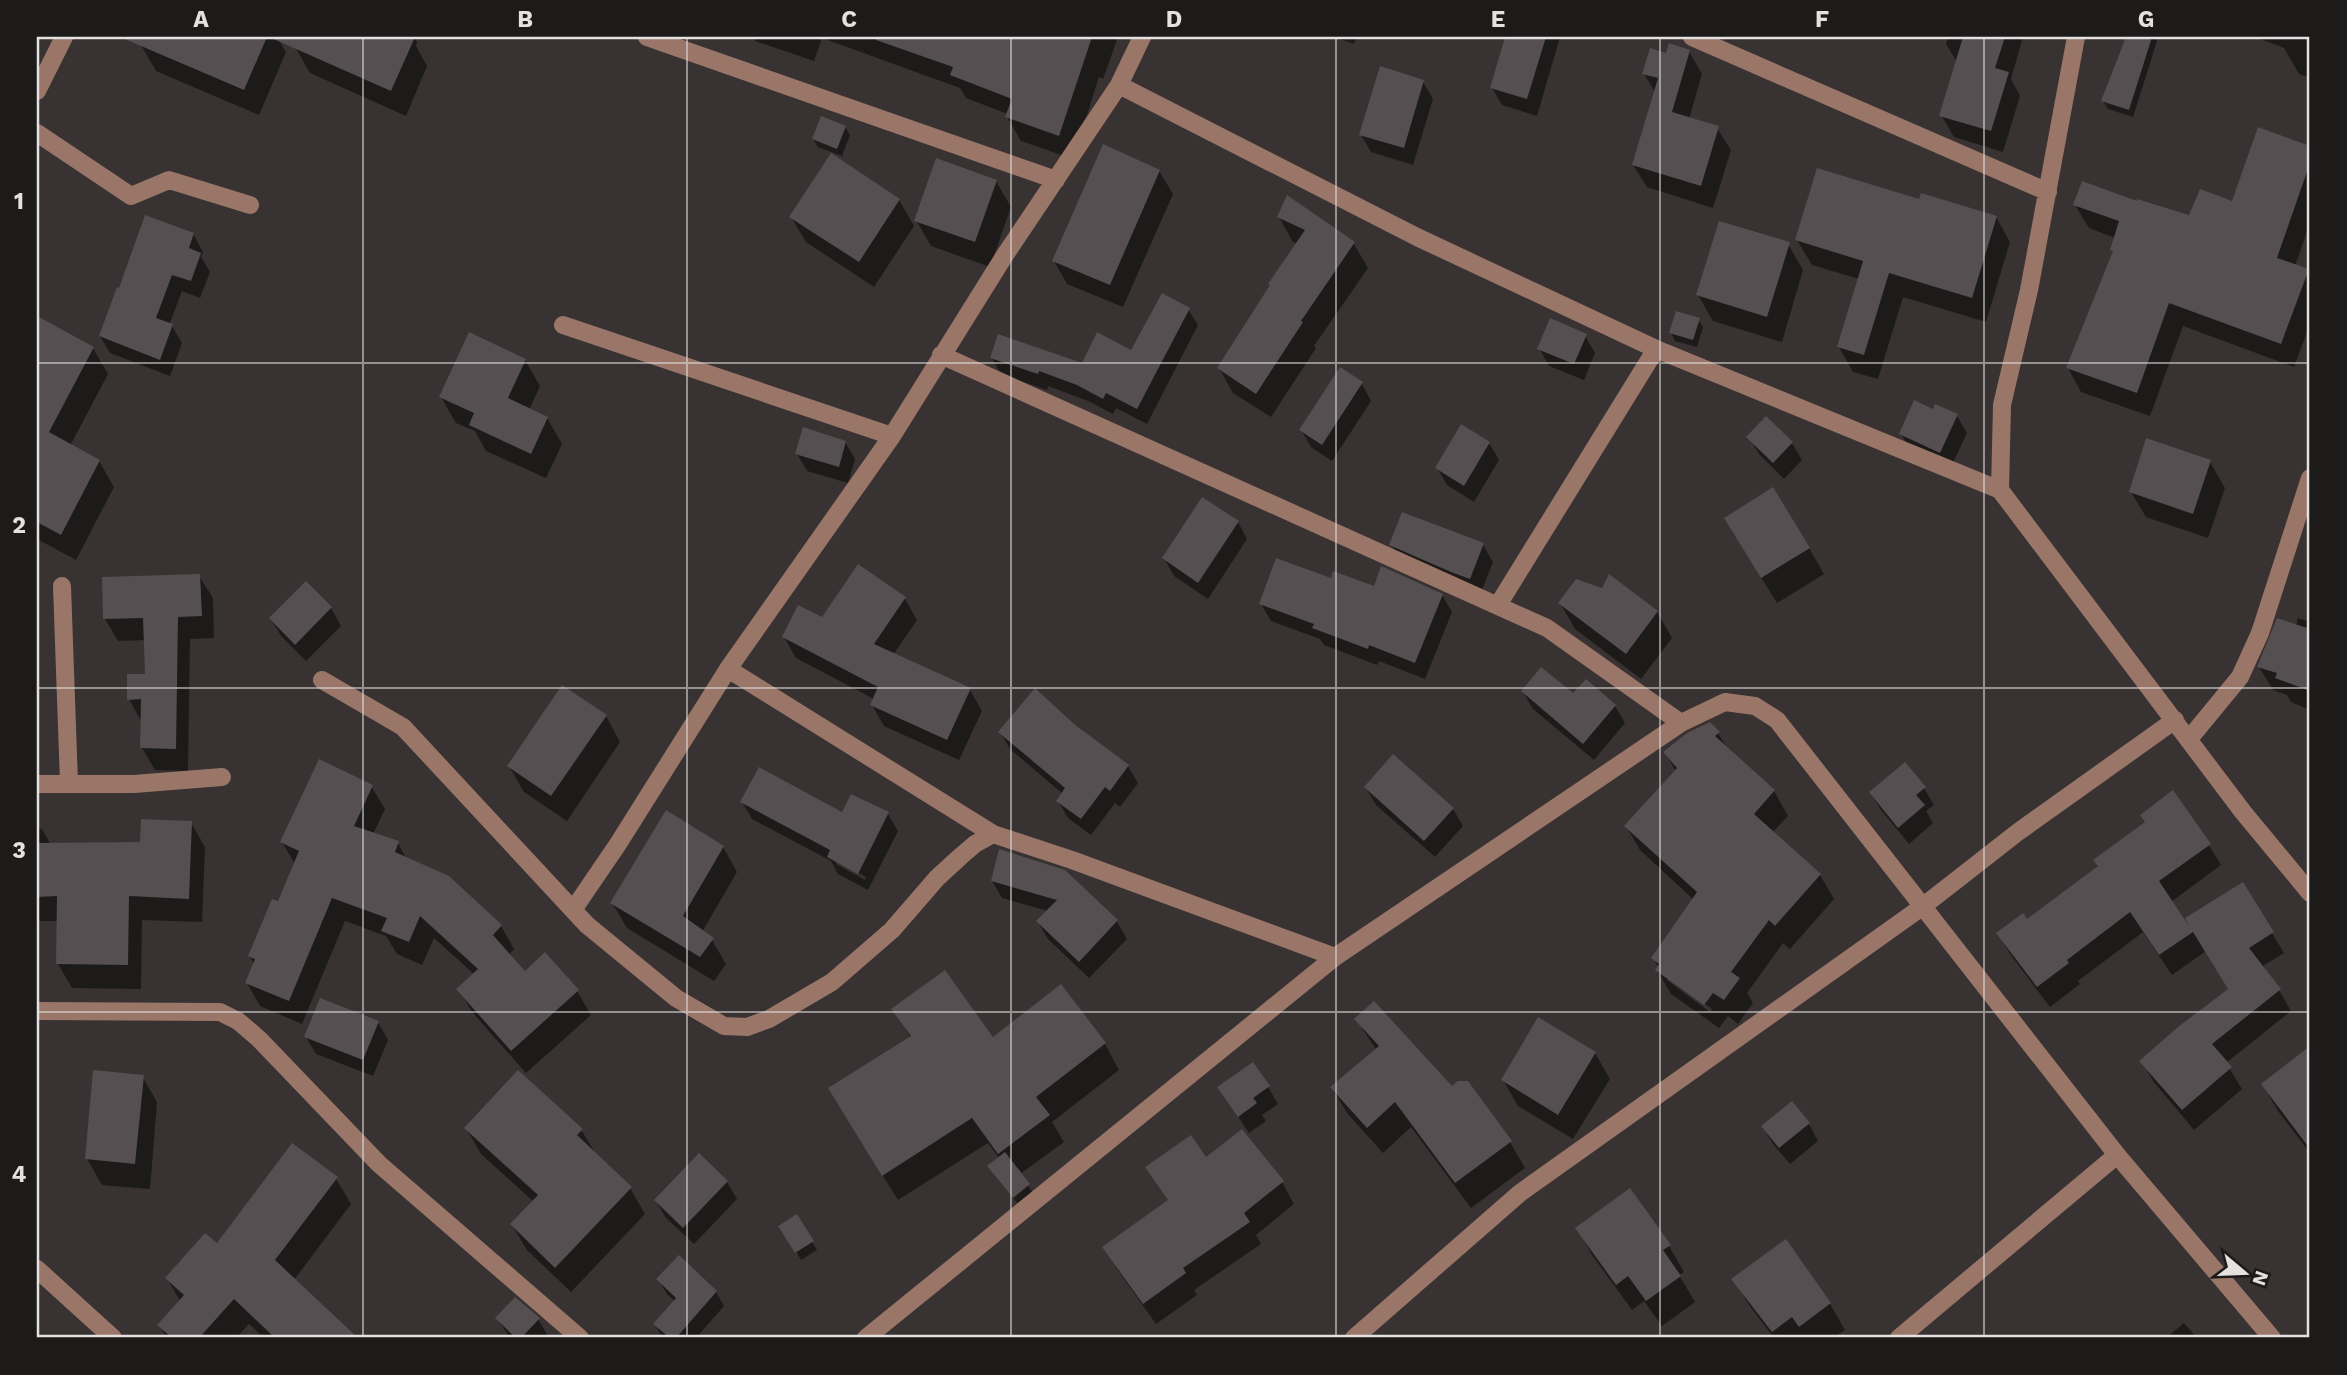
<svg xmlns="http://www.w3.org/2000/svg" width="2347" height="1375" font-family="'Work Sans',sans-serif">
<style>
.shadow{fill:#0007;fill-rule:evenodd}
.building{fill:#554f51}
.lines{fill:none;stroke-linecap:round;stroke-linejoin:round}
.minor{stroke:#9a7668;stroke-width:18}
.grid{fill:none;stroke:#e4e1e1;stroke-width:2;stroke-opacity:0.55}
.neatline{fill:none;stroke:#e4e1e1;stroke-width:2.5}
.grid-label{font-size:23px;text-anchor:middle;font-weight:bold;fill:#e4e1e1}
</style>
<rect width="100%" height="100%" fill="#383232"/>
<path class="shadow" d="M 145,37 L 277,37 L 286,52 L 259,115 L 156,71 L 141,45 Z
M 299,37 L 414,37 L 417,42 L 416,46 L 427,66 L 406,116 L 310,73 L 295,47 Z
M 753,37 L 1118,37 L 1103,79 L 1099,77 L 1073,159 L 1021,141 L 1007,117 L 1008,114 L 966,98 L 960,88 L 822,38 L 814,61 L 755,41 Z
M 1334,37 L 1357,37 L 1354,44 Z
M 1507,37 L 1560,37 L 1537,116 L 1502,105 L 1492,88 Z
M 1948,37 L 2023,37 L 2011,79 L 2020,96 L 2003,152 L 1954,137 L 1941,115 L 1957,62 L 1946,44 Z
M 2128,37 L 2155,37 L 2157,41 L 2133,117 L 2108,109 L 2103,101 Z
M 2255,37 L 2310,37 L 2310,78 L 2299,74 L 2284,48 Z
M 1689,51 L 1702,74 L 1689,119 L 1717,128 L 1731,150 L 1713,208 L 1647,187 L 1633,165 L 1655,92 L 1644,74 L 1667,55 Z
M 1423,82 L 1433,99 L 1413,165 L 1371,152 L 1361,135 Z
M 845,127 L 850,135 L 842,156 L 818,147 L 813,139 Z
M 2259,130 L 2310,148 L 2310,223 L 2295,266 L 2307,271 L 2310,276 L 2310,324 L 2294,367 L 2183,326 L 2150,416 L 2081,392 L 2068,368 L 2114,253 L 2112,249 L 2115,238 L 2089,228 L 2075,205 L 2138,204 L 2190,217 L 2233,203 Z
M 1159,171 L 1173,194 L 1123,307 L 1067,284 L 1054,261 Z
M 996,181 L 1011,207 L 990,267 L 931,246 L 916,220 Z
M 1288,198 L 1354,244 L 1368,268 L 1314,346 L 1316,348 L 1271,417 L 1233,393 L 1219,368 L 1298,244 L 1293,242 L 1279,217 Z
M 899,200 L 914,226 L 874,287 L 806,242 L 791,217 Z
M 1921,201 L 1996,217 L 2010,242 L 1986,322 L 1903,297 L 1878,379 L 1853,372 L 1839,347 L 1859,279 L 1812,265 L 1797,240 Z
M 193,234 L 203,252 L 201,257 L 210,272 L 200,298 L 182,291 L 169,325 L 172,326 L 182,343 L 170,376 L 110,353 L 100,336 Z
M 1788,244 L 1803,270 L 1782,342 L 1713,321 L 1698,295 Z
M 1188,309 L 1198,325 L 1147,424 L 1116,408 L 1113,414 L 1088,401 L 1048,386 L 1047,390 L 1001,374 L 992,358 L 1083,366 L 1132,352 Z
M 37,318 L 93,348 L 108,374 L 70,446 L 99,461 L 114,487 L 76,560 L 37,539 Z
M 1698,319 L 1703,327 L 1697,347 L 1675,341 L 1671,333 Z
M 1585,336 L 1595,353 L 1584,380 L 1549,366 L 1539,348 Z
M 525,360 L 540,386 L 529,410 L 547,418 L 562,444 L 546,478 L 486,451 L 475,431 L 456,423 L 441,397 Z
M 1362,384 L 1371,401 L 1332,461 L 1311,447 L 1301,430 Z
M 1934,411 L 1957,416 L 1967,433 L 1950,469 L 1910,451 L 1901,433 Z
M 1749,437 L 1792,443 L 1802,460 L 1784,479 L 1759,454 Z
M 845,442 L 855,459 L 848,483 L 807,471 L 797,454 Z
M 1489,443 L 1499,460 L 1474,502 L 1447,485 L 1437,468 Z
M 2210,462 L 2225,488 L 2208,538 L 2146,517 L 2131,492 Z
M 1238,522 L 1247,539 L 1208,599 L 1174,576 L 1164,558 Z
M 1391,544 L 1483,545 L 1493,562 L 1480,595 L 1401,562 Z
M 1741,545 L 1809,548 L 1824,574 L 1777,603 Z
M 859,567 L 905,599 L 917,620 L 893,655 L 970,690 L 982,711 L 959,760 L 884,726 L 872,705 L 874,699 L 796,658 L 784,637 L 822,620 Z
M 199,576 L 213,598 L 214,638 L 190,639 L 188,771 L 155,770 L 142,748 L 142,723 L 129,699 L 146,676 L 145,640 L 118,641 L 105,619 Z
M 1610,576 L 1657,612 L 1672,638 L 1641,679 L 1575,629 L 1560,603 L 1603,591 Z
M 1332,580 L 1375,588 L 1442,595 L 1452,612 L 1425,679 L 1379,661 L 1377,665 L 1324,645 L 1320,639 L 1271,621 L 1261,604 Z
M 306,583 L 331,608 L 341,626 L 306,661 L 281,636 L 271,619 Z
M 2298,618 L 2310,622 L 2310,710 L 2291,702 L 2287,695 L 2273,690 L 2259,667 L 2296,626 Z
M 1523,692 L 1573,696 L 1615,706 L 1625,723 L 1594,760 L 1533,709 Z
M 606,716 L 620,742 L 567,821 L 524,792 L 509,766 Z
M 1073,725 L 1128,766 L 1138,783 L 1120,807 L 1115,803 L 1091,835 L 1068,818 L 1058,801 L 1063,794 L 1010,749 L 1000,732 Z
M 1718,733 L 1728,750 L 1774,791 L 1788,816 L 1772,833 L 1820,875 L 1834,899 L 1790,949 L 1783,943 L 1747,993 L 1753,1003 L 1738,1024 L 1728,1016 L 1719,1028 L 1671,994 L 1657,970 L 1659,968 L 1653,958 L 1694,900 L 1640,850 L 1626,826 L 1676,772 L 1665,752 ZM 1667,976 L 1712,1009 L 1710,1012 L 1667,980 Z
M 371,786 L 385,809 L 373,834 L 398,843 L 407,860 L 501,926 L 514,949 L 509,955 L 524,973 L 577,991 L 591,1015 L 526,1073 L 472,1012 L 459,989 L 475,975 L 434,938 L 422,965 L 397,954 L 386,936 L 345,921 L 302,1024 L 260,1006 L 247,983 L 254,964 L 250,956 L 279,904 L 295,864 L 282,842 Z
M 1366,788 L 1453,809 L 1463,826 L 1435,857 L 1376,805 Z
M 1924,788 L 1934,805 L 1926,811 L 1933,823 L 1909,844 L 1881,810 L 1871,793 Z
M 742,802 L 843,814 L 888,814 L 898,831 L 868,890 L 838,874 L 831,861 L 752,819 ZM 836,860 L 866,877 L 865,880 L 836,864 Z
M 191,823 L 205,847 L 202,922 L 142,920 L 141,989 L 72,988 L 58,964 L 58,921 L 37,921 L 37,829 L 42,829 L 51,845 L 142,844 Z
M 2209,845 L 2221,865 L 2171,902 L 2191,932 L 2272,933 L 2284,953 L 2261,967 L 2279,990 L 2291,1011 L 2226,1063 L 2242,1089 L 2194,1130 L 2153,1081 L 2142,1061 L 2230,990 L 2206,951 L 2172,975 L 2143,932 L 2078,981 L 2080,984 L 2050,1007 L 2010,954 L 1998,933 Z
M 723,847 L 737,872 L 702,932 L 712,940 L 726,964 L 714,981 L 627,928 L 612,903 Z
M 1064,871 L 1117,922 L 1127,939 L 1089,978 L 1048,939 L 1038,922 L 1048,911 L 1002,898 L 992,881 Z
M 1061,987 L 1105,1044 L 1119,1070 L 1052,1122 L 1064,1142 L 1020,1174 L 1033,1193 L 1019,1205 L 994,1175 L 1000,1159 L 988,1143 L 898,1200 L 845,1115 L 911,1038 L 894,1009 L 992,1039 Z
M 1356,1019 L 1452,1088 L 1510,1142 L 1525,1168 L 1471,1208 L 1411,1127 L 1383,1153 L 1347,1113 L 1332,1088 L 1377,1051 Z
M 378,1022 L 388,1040 L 373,1076 L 316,1054 L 306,1037 Z
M 2310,1048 L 2310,1153 L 2278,1111 L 2263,1085 Z
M 1595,1053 L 1610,1079 L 1573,1139 L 1518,1106 L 1503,1080 Z
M 518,1072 L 582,1131 L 597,1156 L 630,1188 L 645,1214 L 571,1292 L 527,1250 L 512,1225 L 534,1202 L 481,1154 L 466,1128 Z
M 142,1076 L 157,1102 L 150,1189 L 102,1185 L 87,1159 Z
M 1268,1087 L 1278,1104 L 1262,1115 L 1266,1121 L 1249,1133 L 1219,1088 Z
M 1809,1124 L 1818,1141 L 1790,1164 L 1773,1144 L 1763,1127 Z
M 1206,1160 L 1282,1182 L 1294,1204 L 1256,1235 L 1261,1244 L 1194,1290 L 1197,1295 L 1156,1324 L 1117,1269 L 1105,1248 L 1169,1202 L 1148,1168 Z
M 336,1179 L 351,1204 L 294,1280 L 355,1338 L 264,1338 L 249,1324 L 236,1338 L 167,1338 L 159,1325 L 180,1301 L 167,1278 L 217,1246 Z
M 727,1182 L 737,1199 L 694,1244 L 666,1218 L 656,1201 Z
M 797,1217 L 817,1250 L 801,1260 L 781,1226 Z
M 1578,1229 L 1669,1246 L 1684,1272 L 1679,1275 L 1695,1302 L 1662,1326 L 1644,1301 L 1632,1310 L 1592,1255 Z
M 1785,1242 L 1830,1304 L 1845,1330 L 1833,1338 L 1774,1338 L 1749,1305 L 1734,1279 Z
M 658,1279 L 716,1292 L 724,1306 L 696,1338 L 663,1338 L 655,1325 L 675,1301 L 667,1294 Z
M 497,1318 L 538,1319 L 548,1336 L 547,1338 L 510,1338 Z
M 2184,1323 L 2197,1338 L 2166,1338 Z"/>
<path class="building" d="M 120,37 L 267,37 L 244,90 Z
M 269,37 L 415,37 L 391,91 Z
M 877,37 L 1092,37 L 1059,136 L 1005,117 L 1012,99 L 950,75 L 953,67 L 876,40 Z
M 1505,37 L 1546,37 L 1527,99 L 1490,88 Z
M 1963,37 L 2005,37 L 1995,68 L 2009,72 L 1991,131 L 1939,116 Z
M 2126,37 L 2152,37 L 2129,110 L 2101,101 Z
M 1669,43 L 1690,50 L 1672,112 L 1719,126 L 1701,186 L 1632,165 L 1658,78 L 1642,74 L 1650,48 L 1666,53 Z
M 1380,66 L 1424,80 L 1404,148 L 1359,135 Z
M 821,116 L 846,126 L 837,149 L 812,139 Z
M 2258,127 L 2310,146 L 2310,163 L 2277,258 L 2309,269 L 2281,344 L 2169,303 L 2137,393 L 2066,368 L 2113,251 L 2110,250 L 2119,221 L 2073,205 L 2082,181 L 2137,201 L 2137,199 L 2189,215 L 2200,189 L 2232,201 Z
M 1103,144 L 1160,170 L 1110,285 L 1052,261 Z
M 831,153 L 900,199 L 859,262 L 789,217 Z
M 936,158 L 997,180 L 975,242 L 914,221 Z
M 1817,168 L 1919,199 L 1921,193 L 1997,216 L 1972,298 L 1889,273 L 1864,355 L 1837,347 L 1863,261 L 1795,240 Z
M 1287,195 L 1355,242 L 1301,321 L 1303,322 L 1256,394 L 1217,368 L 1270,285 L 1268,284 L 1305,230 L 1277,217 Z
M 145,215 L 194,233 L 189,248 L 201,253 L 191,281 L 172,275 L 156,318 L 173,324 L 160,360 L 99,336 L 117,287 L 119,288 Z
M 1719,221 L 1790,242 L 1767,317 L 1696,295 Z
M 1162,293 L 1190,308 L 1137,409 L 1106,393 L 1103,399 L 1077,385 L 1039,371 L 1038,374 L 990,358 L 998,334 L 1082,363 L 1097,332 L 1131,350 Z
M 1676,311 L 1700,318 L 1693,340 L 1669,333 Z
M 37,316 L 94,347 L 49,432 L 100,460 L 61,535 L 37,522 Z
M 1550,318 L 1587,334 L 1574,364 L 1537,349 Z
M 469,332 L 526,359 L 508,398 L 548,417 L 531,454 L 469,425 L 474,413 L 439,397 Z
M 1340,367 L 1363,382 L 1322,445 L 1299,430 Z
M 1914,400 L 1933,409 L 1935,404 L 1958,414 L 1940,453 L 1899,434 Z
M 1766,416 L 1793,442 L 1773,463 L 1746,437 Z
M 1461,424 L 1490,442 L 1464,486 L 1435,468 Z
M 803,427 L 846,441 L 839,467 L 795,454 Z
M 2146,438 L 2211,460 L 2193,514 L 2129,492 Z
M 1773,487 L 1810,548 L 1761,578 L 1724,518 Z
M 1202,497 L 1239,521 L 1198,583 L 1162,558 Z
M 1402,512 L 1484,543 L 1470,579 L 1451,572 L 1389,545 Z
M 1276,558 L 1331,578 L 1333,571 L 1374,586 L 1381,566 L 1443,594 L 1415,663 L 1369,645 L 1368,649 L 1312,628 L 1314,624 L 1259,604 Z
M 858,564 L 906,597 L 874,644 L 971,688 L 947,740 L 870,705 L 878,687 L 782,637 L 798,605 L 822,617 Z
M 200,574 L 202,616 L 178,617 L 176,749 L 140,748 L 141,699 L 127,700 L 127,674 L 145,674 L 143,618 L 103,619 L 102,577 Z
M 1609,574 L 1658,611 L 1626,654 L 1558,603 L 1576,579 L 1602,588 Z
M 306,581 L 332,607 L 295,645 L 269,618 Z
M 2277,618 L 2310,629 L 2310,691 L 2275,678 L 2277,673 L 2257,667 Z
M 1541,667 L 1573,693 L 1586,679 L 1616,705 L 1583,744 L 1521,691 Z
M 562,685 L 607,715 L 551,796 L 507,766 Z
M 1035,688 L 1074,724 L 1129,765 L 1110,791 L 1105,787 L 1081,819 L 1056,801 L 1065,788 L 998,732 Z
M 1710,722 L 1720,732 L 1715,736 L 1775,790 L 1754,814 L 1821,874 L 1775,926 L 1769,920 L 1731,972 L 1740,978 L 1724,1000 L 1713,993 L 1704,1005 L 1655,970 L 1659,964 L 1651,958 L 1697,892 L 1624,826 L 1677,768 L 1663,752 L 1687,733 Z
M 1393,754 L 1454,808 L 1424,841 L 1364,787 Z
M 319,759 L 373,785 L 354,826 L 399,841 L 395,852 L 449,876 L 502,925 L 493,935 L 525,971 L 545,952 L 579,990 L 511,1051 L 456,989 L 478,969 L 420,916 L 409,942 L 381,931 L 387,918 L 332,898 L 289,1001 L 245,983 L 255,959 L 248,956 L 272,899 L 278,901 L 299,851 L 280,842 Z
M 1905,762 L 1926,787 L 1916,795 L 1925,805 L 1898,828 L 1869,792 Z
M 759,767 L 842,812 L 851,794 L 889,812 L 858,874 L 827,857 L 830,850 L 740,802 Z
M 2173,790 L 2211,844 L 2159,881 L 2189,926 L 2185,918 L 2243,882 L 2274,932 L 2249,948 L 2281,989 L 2212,1044 L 2232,1067 L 2182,1110 L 2139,1061 L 2178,1027 L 2228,989 L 2193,932 L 2159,955 L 2130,912 L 2067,960 L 2069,963 L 2037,987 L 1996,933 L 2023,913 L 2027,919 L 2098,866 L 2093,860 L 2145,822 L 2140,815 Z
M 666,810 L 724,846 L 683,916 L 714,938 L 700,957 L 610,903 Z
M 141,819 L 192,821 L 189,899 L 129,896 L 128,965 L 56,964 L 57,896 L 37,897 L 37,843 L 140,842 Z
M 999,849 L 1065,870 L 1118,920 L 1079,962 L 1036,921 L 1057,900 L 991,881 Z
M 945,970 L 993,1037 L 1061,984 L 1106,1043 L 1036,1097 L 1050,1115 L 998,1154 L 972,1118 L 882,1176 L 828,1088 L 911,1036 L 891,1009 Z
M 320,998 L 379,1021 L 363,1060 L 304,1037 Z
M 1374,1001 L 1452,1086 L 1458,1081 L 1468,1081 L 1512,1141 L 1455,1183 L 1395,1102 L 1367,1128 L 1330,1087 L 1379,1046 L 1354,1019 Z
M 1538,1017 L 1596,1052 L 1558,1115 L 1501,1080 Z
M 2310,1046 L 2310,1149 L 2261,1084 Z
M 1253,1062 L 1270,1086 L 1253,1098 L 1257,1103 L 1238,1117 L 1217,1087 Z
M 93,1070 L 144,1075 L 135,1164 L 85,1159 Z
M 518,1070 L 583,1129 L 577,1135 L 632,1187 L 555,1268 L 510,1224 L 538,1195 L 464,1128 Z
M 1792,1101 L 1810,1123 L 1779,1148 L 1761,1126 Z
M 1242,1129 L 1284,1181 L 1244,1213 L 1250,1222 L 1183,1268 L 1186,1273 L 1143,1304 L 1102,1247 L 1168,1200 L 1145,1167 L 1191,1135 L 1206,1157 Z
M 292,1143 L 338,1177 L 275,1260 L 358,1338 L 275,1338 L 234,1299 L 199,1338 L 172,1338 L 157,1325 L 184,1295 L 165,1278 L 205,1233 L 217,1243 Z
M 1005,1152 L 1030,1184 L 1013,1198 L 987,1166 Z
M 699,1153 L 728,1181 L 683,1228 L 654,1200 Z
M 1630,1188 L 1671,1245 L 1663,1250 L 1681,1276 L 1646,1301 L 1628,1276 L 1616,1285 L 1575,1228 Z
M 797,1214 L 814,1241 L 795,1253 L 778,1226 Z
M 1786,1239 L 1831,1303 L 1799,1327 L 1792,1317 L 1772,1332 L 1731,1279 Z
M 679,1255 L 717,1291 L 676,1338 L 670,1338 L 653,1324 L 676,1298 L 656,1279 Z
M 515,1297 L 540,1318 L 521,1338 L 516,1338 L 495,1318 Z"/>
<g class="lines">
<path class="minor" d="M 647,37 L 1056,180
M 1692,37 L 2048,192
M 2076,37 L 2029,290 L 2002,405 L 2000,490 L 2243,812 L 2310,893
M 1119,85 L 1419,238 L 1656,349 L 2000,490
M 37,91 L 64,37
M 37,133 L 131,196 L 169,180 L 250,205
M 563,325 L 892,436
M 941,355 L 1547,628 L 1681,723
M 62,586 L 69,783
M 1498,605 L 1656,349
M 728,669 L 993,834
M 322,680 L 403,727 L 587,925 L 676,998 L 724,1026 L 747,1027 L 769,1019 L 832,982 L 892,930 L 937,878 L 961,856 L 975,844 L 993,834 L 1072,860 L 1335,957
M 2189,739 L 2240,677 L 2260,633 L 2310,478
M 37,784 L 134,784 L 222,777
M 573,910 L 618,844 L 728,669 L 892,436 L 1005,255 L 1119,85 L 1142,37
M 37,1011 L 220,1012 L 238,1021 L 259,1039 L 379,1164 L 580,1338
M 37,1269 L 113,1338
M 866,1338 L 1335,957 L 1681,723 L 1725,702 L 1755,706 L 1777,720 L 2117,1155 L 2272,1338
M 1354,1338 L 1520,1193 L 1922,907 L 2018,832 L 2175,720
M 1899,1338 L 2117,1155"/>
</g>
<path class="grid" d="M 363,37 L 363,1338M 687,37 L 687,1338M 1011,37 L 1011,1338M 1336,37 L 1336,1338M 1660,37 L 1660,1338M 1984,37 L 1984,1338M 37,363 L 2310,363M 37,688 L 2310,688M 37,1012 L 2310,1012"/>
<rect width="2347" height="1375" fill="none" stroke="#1d1a1a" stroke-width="77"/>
<g transform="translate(2245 1273) rotate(109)" stroke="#1d1a1a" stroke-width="5" paint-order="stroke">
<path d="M0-5L12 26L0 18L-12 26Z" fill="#e4e1e1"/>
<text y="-10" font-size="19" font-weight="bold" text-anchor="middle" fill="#e4e1e1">N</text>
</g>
<rect x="38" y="38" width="2270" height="1298" class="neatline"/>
<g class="grid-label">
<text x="201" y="27">A</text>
<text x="525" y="27">B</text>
<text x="849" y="27">C</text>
<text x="1174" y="27">D</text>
<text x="1498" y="27">E</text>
<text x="1822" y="27">F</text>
<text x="2146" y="27">G</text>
<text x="19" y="209">1</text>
<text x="19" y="533">2</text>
<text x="19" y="858">3</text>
<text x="19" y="1182">4</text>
</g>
</svg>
